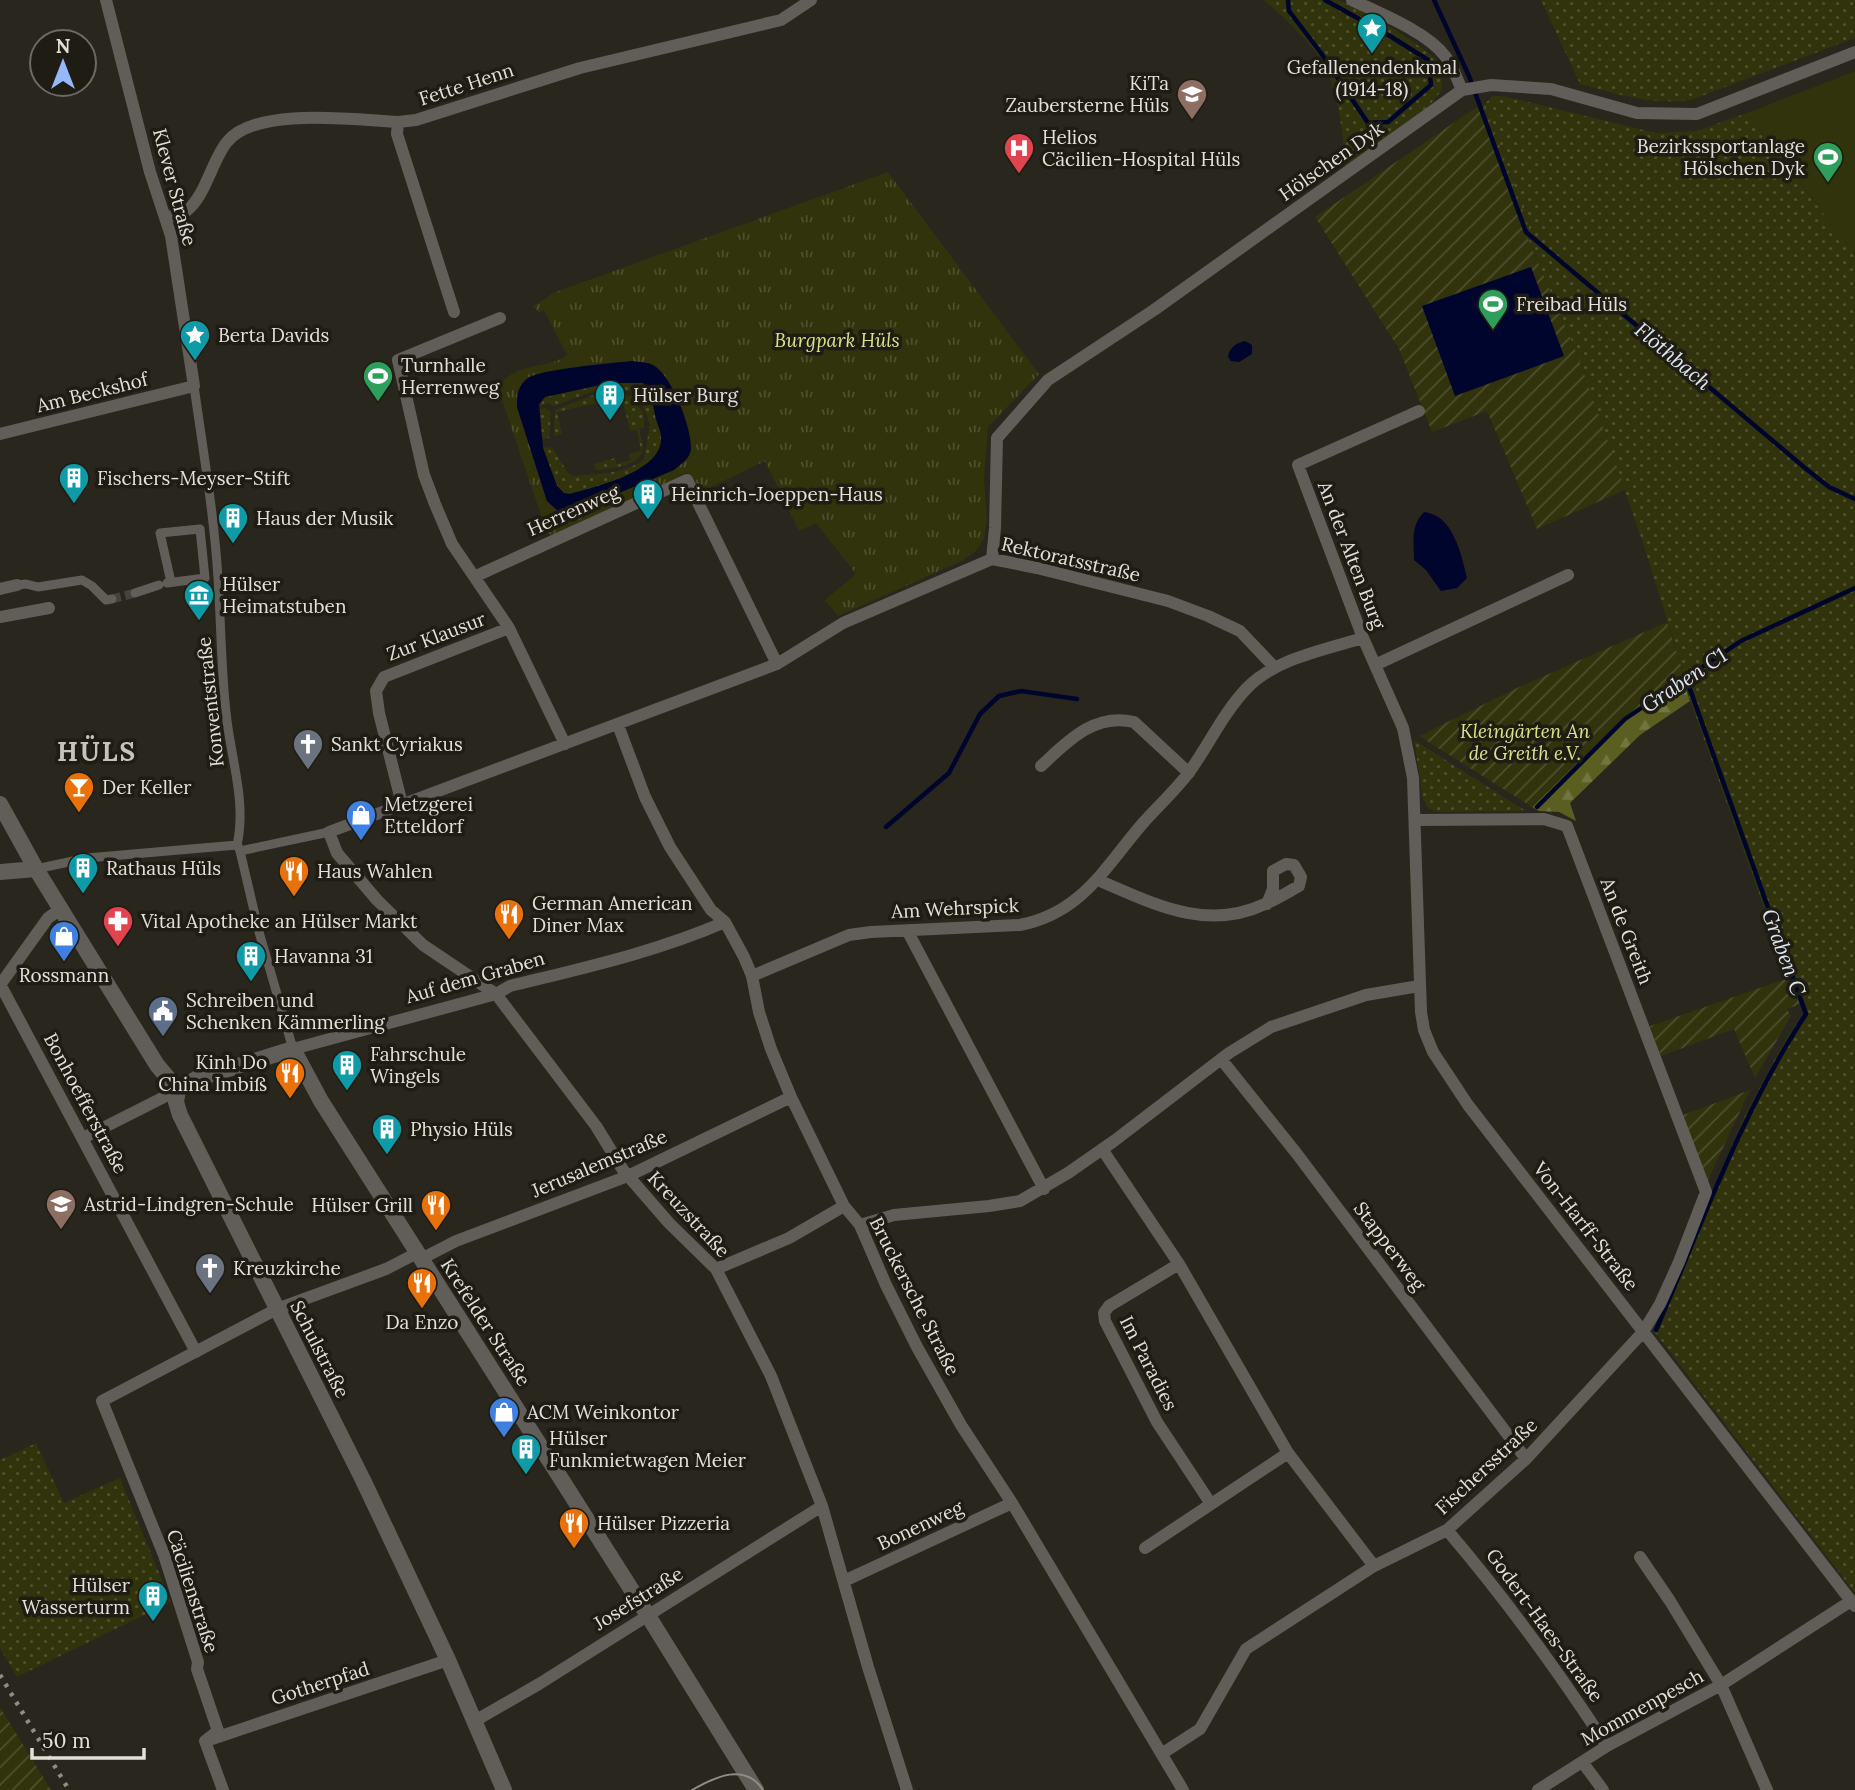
<svg xmlns="http://www.w3.org/2000/svg" width="1855" height="1790" font-family="Lora,serif">
<style>
.grass{fill:url(#grass-dots)}
.forest{fill:url(#forest-firs)}
.park{fill:url(#park-tufts);fill-rule:evenodd}
.garden{fill:url(#garden-furrows)}
.pitch{fill:#30330b}
.water{fill:#00052d;fill-rule:evenodd}
.lines{fill:none;stroke-linecap:round;stroke-linejoin:round}
.stream{stroke:#00052d;stroke-width:4.5}
.pedestrian-tunnel{stroke:#444239;stroke-width:9;stroke-dasharray:9 4.5;stroke-linecap:butt}
.pedestrian{stroke:#615e5a;stroke-width:9}
.minor{stroke:#615e5a;stroke-width:12}
.tertiary{stroke:#615e5a;stroke-width:16}
.tram{stroke:#8f8d86;stroke-width:2}
.rail{stroke:#8f8d86;stroke-width:4.5;stroke-dasharray:3.5 7;stroke-linecap:butt}
.labels{text-anchor:middle;dominant-baseline:central;stroke-width:7;stroke-linejoin:round;paint-order:stroke}
.poi-label{font-size:19px;fill:#e2e0da;stroke:#1e1c13;text-anchor:start}
.street-label{font-size:19px;fill:#e2e0da;stroke:#1e1c13}
.park-label{font-size:19px;font-style:italic;fill:#dae389;stroke:#1e1c13}
.water-label{font-size:21px;font-style:italic;fill:#dce5f4;stroke:#1e1c13}
.district-label{font-size:26px;font-weight:bold;letter-spacing:2px;fill:#c6c4b8;stroke:#1e1c13}
</style>
<defs>
<pattern id="grass-dots" width="8" height="8" patternUnits="userSpaceOnUse" patternTransform="scale(1.75)"><rect width="8" height="8" fill="#30330b"/><path d="M2 2h.1M6 6h.1" fill="none" stroke="#4e502e" stroke-width="1.8" stroke-linecap="round"/></pattern>
<pattern id="forest-firs" width="22" height="20" patternUnits="userSpaceOnUse" patternTransform="scale(1.75)"><rect width="22" height="20" fill="#5a5f21"/><path d="M5 1l3.5 6h-7zM16 11l3.5 6h-7z" fill="#717641"/></pattern>
<pattern id="park-tufts" width="24" height="20" patternUnits="userSpaceOnUse" patternTransform="scale(1.75)"><rect width="24" height="20" fill="#30330b"/><path d="M3 7l-1-3M5 7V3M7 7l1-3M15 17l-1-3M17 17v-4M19 17l1-3" fill="none" stroke="#4e502e"/></pattern>
<pattern id="garden-furrows" width="10" height="10" patternUnits="userSpaceOnUse" patternTransform="scale(1.75)"><rect width="10" height="10" fill="#30330b"/><path d="M-1 1l2-2M0 10L10 0M9 11l2-2" fill="none" stroke="#4e502e"/></pattern>
</defs>
<rect width="100%" height="100%" fill="#28261d"/>
<path class="grass" d="M 1264,0 C 1287,0 1312,0 1335,0 C 1357,2 1423,47 1441,63 L 1442,90 L 1429,106 L 1346,167 C 1342,132 1340,97 1324,65 C 1313,44 1282,16 1264,0 Z
M 1541,0 L 1855,0 L 1855,38 L 1691,100 C 1648,105 1621,95 1580,84 Z
M 1492,96 L 1503,96 L 1656,133 L 1697,131 L 1747,113 L 1855,255 L 1855,1593 L 1653,1330 L 1745,1115 L 1787,1037 L 1805,1013 L 1789,978 L 1684,683 L 1686,681 L 1643,543 L 1577,354 L 1528,239 L 1529,227 L 1485,104 Z
M 609,383 L 644,383 C 652,393 653,406 656,419 C 658,425 662,434 661,440 C 660,472 595,487 570,494 L 564,493 L 557,486 L 543,448 L 552,447 L 568,473 L 573,476 C 595,474 626,474 644,459 L 650,424 L 638,394 L 631,391 L 599,389 L 554,406 L 548,403 L 539,407 L 545,397 Z
M 599,393 L 632,396 L 634,404 L 637,404 L 644,414 L 644,428 L 639,429 C 640,435 643,440 643,446 C 643,466 616,467 601,470 L 596,470 L 594,464 L 615,458 L 617,464 L 630,460 L 629,454 L 641,451 L 637,430 L 630,431 L 622,398 L 557,412 L 562,434 L 554,436 L 555,410 Z
M 545,408 L 551,413 L 549,438 L 540,440 L 540,409 Z
M 1414,740 L 1526,811 L 1437,812 L 1428,808 L 1423,799 Z
M 36,1443 L 64,1503 L 120,1478 L 171,1602 L 17,1677 L 0,1648 L 0,1460 Z"/>
<path class="forest" d="M 1684,675 L 1687,682 L 1684,684 L 1690,701 L 1640,735 L 1570,803 L 1576,821 L 1559,812 L 1539,811 L 1532,807 L 1623,718 Z"/>
<path class="park" d="M 888,172 L 1039,374 L 988,427 L 984,479 L 987,520 L 984,538 L 975,552 L 962,561 L 838,616 L 825,600 L 856,574 L 816,523 L 799,531 L 765,461 L 698,493 L 687,472 L 672,481 L 552,535 L 547,533 L 498,388 C 515,360 549,370 567,355 L 544,310 L 538,313 L 534,306 L 553,293 ZM 582,367 L 662,373 C 678,400 687,420 691,451 L 558,511 L 547,501 L 517,407 L 517,391 L 529,377 Z"/>
<path class="garden" d="M 1485,104 L 1529,227 L 1528,239 L 1577,354 L 1625,490 L 1537,529 L 1487,411 L 1432,432 L 1399,349 L 1315,217 L 1474,109 Z
M 1667,622 L 1684,675 L 1623,718 L 1532,807 L 1419,736 L 1519,687 Z
M 1789,978 L 1800,1004 L 1787,1009 L 1791,1016 L 1755,1078 L 1734,1029 L 1661,1056 L 1650,1026 Z
M 1750,1090 L 1707,1182 L 1683,1115 Z
M 0,1707 L 51,1790 L 0,1790 Z"/>
<path class="pitch" d="M 1855,71 L 1855,255 L 1747,113 Z"/>
<path class="water" d="M 1531,267 L 1564,356 L 1455,396 L 1422,306 Z
M 1245,341 L 1252,345 L 1252,354 L 1239,362 L 1231,361 L 1228,357 C 1229,348 1236,343 1245,341 Z
M 632,361 C 638,362 648,362 653,365 C 672,375 692,429 691,449 C 690,459 681,464 674,470 L 600,501 L 558,511 L 547,501 L 517,407 C 517,396 518,385 528,378 C 542,369 612,363 632,361 ZM 609,383 L 643,383 C 652,393 653,406 656,419 C 658,425 662,434 661,440 C 660,472 595,487 570,494 L 564,493 L 557,486 L 543,448 L 539,404 L 545,397 Z
M 1424,512 C 1453,515 1461,553 1467,578 L 1457,588 L 1441,591 L 1426,570 L 1414,560 C 1414,543 1410,526 1424,512 Z"/>
<g class="lines">
<path class="stream" d="M 1288,0 L 1289,11 L 1321,53 L 1368,123 L 1388,122 L 1431,85 L 1428,60 L 1390,36 L 1325,0
M 1434,0 L 1469,76 L 1526,232 L 1805,468 L 1829,487 L 1855,499
M 1537,807 L 1625,719 L 1741,641 L 1855,588
M 886,827 L 949,773 L 980,714 L 999,696 L 1021,691 L 1077,699
M 1656,1330 C 1702,1224 1742,1111 1806,1014 L 1686,678"/>
<path class="pedestrian-tunnel" d="M 112,599 L 135,593"/>
<path class="pedestrian" d="M 194,386 C 203,450 214,514 218,578 C 221,623 221,667 226,712 C 230,756 247,801 237,845
M 167,583 L 205,578 L 200,529 L 160,533 L 171,582
M 17,585 L 26,584 L 38,587 L 82,580 L 92,586 L 106,600 L 112,599
M 135,593 L 159,585
M 238,846 L 240,851 L 329,832
M 240,851 L 259,932 L 293,1049
M 36,869 L 87,858 L 237,845"/>
<path class="minor" d="M 1352,0 C 1379,13 1427,32 1445,56 C 1453,65 1457,80 1462,90
M 398,122 L 397,134 L 454,312
M 166,218 C 172,216 180,214 186,211 C 205,198 212,160 227,142 C 256,106 356,120 398,122 L 416,120 L 580,68 L 781,20 L 811,0
M 500,318 L 398,360 L 424,475 L 435,504 L 452,544 L 509,628 L 565,744
M 1419,411 L 1298,465 L 1363,638 L 1403,728 L 1413,778 L 1421,1012 L 1424,1030 L 1433,1052 L 1468,1105 L 1855,1606
M 0,434 L 194,386 L 171,236 L 150,172 L 106,0
M 992,559 L 995,528 L 997,438 L 1048,380 L 1154,310 L 1462,90 L 1491,85 L 1551,89 L 1637,113 L 1697,114 L 1855,52
M 476,576 L 687,480 L 777,664
M 0,589 L 17,585
M 0,617 L 49,608
M 1375,665 L 1568,575
M 618,725 L 645,797 L 670,847 L 711,910 L 725,922 L 744,957 L 752,976 L 759,1012 L 771,1049 L 791,1097 L 844,1206 L 860,1225 L 886,1285 L 917,1347 L 961,1425 L 1012,1503 L 1183,1790
M 1041,766 C 1068,741 1094,713 1134,722 L 1189,773
M 402,804 L 379,713 L 376,691 L 384,677 L 509,628
M 1098,880 C 1152,903 1206,932 1265,904 C 1277,899 1288,892 1299,886 L 1301,877 L 1294,865 L 1286,864 L 1273,871 L 1273,889 L 1267,904
M 908,932 L 1044,1189
M 752,976 L 849,935 L 871,932 L 1020,925 C 1082,913 1105,867 1143,823 C 1158,806 1176,790 1190,771 C 1209,744 1224,712 1247,688 C 1274,659 1327,649 1363,638
M 0,984 L 196,1352
M 0,985 L 48,918 L 61,909
M 293,1049 L 496,994 L 510,986 C 583,968 656,952 725,922
M 1221,1059 L 1297,1154 L 1526,1459
M 83,1138 L 178,1090
M 1102,1149 L 1179,1264 L 1288,1453 L 1374,1566
M 860,1225 L 894,1215 L 989,1206 L 1020,1201 L 1068,1173 L 1114,1141 L 1229,1053 L 1271,1027 L 1366,995 L 1419,986
M 421,1259 L 456,1241 L 628,1176 L 791,1097
M 1179,1264 L 1109,1306 L 1104,1313 L 1105,1321 L 1157,1422 L 1211,1504
M 716,1269 L 789,1238 L 844,1206
M 1447,1530 C 1506,1599 1558,1671 1607,1746
M 1145,1548 L 1288,1453
M 1640,1557 L 1670,1601 L 1721,1685 L 1767,1790
M 844,1581 L 1012,1503
M 473,1722 L 539,1684 L 822,1506
M 212,1739 L 448,1660
M 1163,1753 L 1200,1729 L 1246,1649 L 1374,1566 L 1447,1530 L 1526,1459 L 1643,1332 L 1660,1304 L 1679,1262 L 1706,1192 L 1567,826 L 1544,819 L 1415,820
M 1583,1763 L 1603,1790
M 223,1790 L 205,1741 L 218,1731 L 197,1669 L 198,1662 L 164,1555 L 102,1401 L 277,1309 L 386,1269 L 417,1253
M 907,1790 L 868,1667 L 822,1506 L 771,1376 L 716,1269 L 669,1223 L 623,1170 L 596,1126 L 496,994 L 423,945 L 377,900 L 337,853 L 329,832 L 777,664 L 843,623 L 992,559 L 1037,568 L 1168,601 L 1208,616 L 1240,631 L 1275,668
M 1538,1790 L 1607,1746 L 1721,1685 L 1851,1601"/>
<path class="tertiary" d="M 0,804 L 36,869 L 157,1065 L 178,1090
M 0,872 L 36,869
M 178,1090 L 196,1079 L 293,1049 L 321,1101 L 647,1614 L 756,1790
M 178,1090 L 176,1102 L 180,1115 L 363,1480 L 448,1660 L 504,1790"/>
<path class="tram" d="M 692,1790 C 715,1777 745,1762 763,1790"/>
<path class="rail" d="M 0,1675 L 69,1790"/>
</g>
<defs>
<g id="sight-pin" transform="scale(1.575)"><path d="M0 17L-7.5 6A9.5 9.5 0 1 1 7.5 6Z" fill="#0f9aa8" stroke="#1e1c13"/><path d="M0-6L1.8-2.2L6-1.7L2.9 1.2L3.7 5.4L0 3.3L-3.7 5.4L-2.9 1.2L-6-1.7L-1.8-2.2Z" fill="#fff"/></g>
<g id="school-pin" transform="scale(1.575)"><path d="M0 17L-7.5 6A9.5 9.5 0 1 1 7.5 6Z" fill="#8d6e63" stroke="#1e1c13"/><path d="M0-5L7-2L0 1L-7-2ZM-4 1L0 2.5L4 1V4Q0 6-4 4Z" fill="#fff"/></g>
<g id="hospital-pin" transform="scale(1.575)"><path d="M0 17L-7.5 6A9.5 9.5 0 1 1 7.5 6Z" fill="#e0444e" stroke="#1e1c13"/><path d="M-5-5h3v3.5h4V-5h3V5h-3V1.5h-4V5h-3Z" fill="#fff"/></g>
<g id="stadium-pin" transform="scale(1.575)"><path d="M0 17L-7.5 6A9.5 9.5 0 1 1 7.5 6Z" fill="#2e9e5b" stroke="#1e1c13"/><path d="M0-5a6.5 5 0 1 0 0 10a6.5 5 0 1 0 0-10ZM-3.5-1.8h7v3.6h-7Z" fill="#fff"/></g>
<g id="building-pin" transform="scale(1.575)"><path d="M0 17L-7.5 6A9.5 9.5 0 1 1 7.5 6Z" fill="#0f9aa8" stroke="#1e1c13"/><path d="M-4-6H4V6H1V3H-1V6H-4ZM-2.5-4.3h1.7v1.8h-1.7ZM.8-4.3h1.7v1.8H.8ZM-2.5-1h1.7V.8h-1.7ZM.8-1h1.7V.8H.8Z" fill="#fff"/></g>
<g id="museum-pin" transform="scale(1.575)"><path d="M0 17L-7.5 6A9.5 9.5 0 1 1 7.5 6Z" fill="#0f9aa8" stroke="#1e1c13"/><path d="M0-6L6-3V-2H-6V-3ZM-5-1h2V3h-2ZM-1-1h2V3h-2ZM3-1h2V3H3ZM-6 4H6V6H-6Z" fill="#fff"/></g>
<g id="church-pin" transform="scale(1.575)"><path d="M0 17L-7.5 6A9.5 9.5 0 1 1 7.5 6Z" fill="#6b7280" stroke="#1e1c13"/><path d="M-1.2-6h2.4v3.5h3.3v2.4h-3.3V6h-2.4V-.1h-3.3v-2.4h3.3Z" fill="#fff"/></g>
<g id="bar-pin" transform="scale(1.575)"><path d="M0 17L-7.5 6A9.5 9.5 0 1 1 7.5 6Z" fill="#e8710a" stroke="#1e1c13"/><path d="M-6-5H6L.8 .8V4.5H3.5V6h-7V4.5H-.8V.8Z" fill="#fff"/></g>
<g id="shop-pin" transform="scale(1.575)"><path d="M0 17L-7.5 6A9.5 9.5 0 1 1 7.5 6Z" fill="#3f7fe0" stroke="#1e1c13"/><path d="M-5-2.5h2.3a2.7 3.5 0 0 1 5.4 0H5L5.5 6h-11ZM-1.5-2.5h3a1.5 2.3 0 0 0-3 0Z" fill="#fff"/></g>
<g id="restaurant-pin" transform="scale(1.575)"><path d="M0 17L-7.5 6A9.5 9.5 0 1 1 7.5 6Z" fill="#e8710a" stroke="#1e1c13"/><path d="M-5-6h1v4h1v-4h1v4h1v-4h1v5L-1.5 .5V6h-2V.5L-5-1ZM5-6V6H3V1.5H1.5Q1.5-4 5-6Z" fill="#fff"/></g>
<g id="pharmacy-pin" transform="scale(1.575)"><path d="M0 17L-7.5 6A9.5 9.5 0 1 1 7.5 6Z" fill="#e0444e" stroke="#1e1c13"/><path d="M-2-6h4v4h4v4h-4v4h-4v-4h-4v-4h4Z" fill="#fff"/></g>
<g id="civic-pin" transform="scale(1.575)"><path d="M0 17L-7.5 6A9.5 9.5 0 1 1 7.5 6Z" fill="#5c6f8a" stroke="#1e1c13"/><path d="M-.6-6.5H3V-4.5H.6V-3L4-1V1h2V6H-6V1h2V-1L-.6-3ZM-1.2 2.5V6h2.4V2.5Z" fill="#fff"/></g>
</defs>
<g fill-rule="evenodd">
<use href="#sight-pin" x="1372" y="28"/>
<use href="#school-pin" x="1192" y="94"/>
<use href="#hospital-pin" x="1019" y="148"/>
<use href="#stadium-pin" x="1828" y="157"/>
<use href="#stadium-pin" x="1493" y="304"/>
<use href="#sight-pin" x="195" y="335"/>
<use href="#stadium-pin" x="378" y="376"/>
<use href="#building-pin" x="610" y="395"/>
<use href="#building-pin" x="74" y="478"/>
<use href="#building-pin" x="648" y="494"/>
<use href="#building-pin" x="233" y="518"/>
<use href="#museum-pin" x="199" y="595"/>
<use href="#church-pin" x="308" y="744"/>
<use href="#bar-pin" x="79" y="787"/>
<use href="#shop-pin" x="361" y="815"/>
<use href="#building-pin" x="83" y="868"/>
<use href="#restaurant-pin" x="294" y="871"/>
<use href="#restaurant-pin" x="509" y="914"/>
<use href="#pharmacy-pin" x="118" y="921"/>
<use href="#shop-pin" x="64" y="936"/>
<use href="#building-pin" x="251" y="956"/>
<use href="#civic-pin" x="163" y="1011"/>
<use href="#building-pin" x="347" y="1065"/>
<use href="#restaurant-pin" x="290" y="1073"/>
<use href="#building-pin" x="387" y="1129"/>
<use href="#school-pin" x="61" y="1204"/>
<use href="#restaurant-pin" x="436" y="1205"/>
<use href="#church-pin" x="210" y="1268"/>
<use href="#restaurant-pin" x="422" y="1283"/>
<use href="#shop-pin" x="504" y="1412"/>
<use href="#building-pin" x="526" y="1449"/>
<use href="#restaurant-pin" x="574" y="1523"/>
<use href="#building-pin" x="153" y="1596"/>
</g>
<g class="labels">
<g class="poi-label">
<text x="1372" y="67" text-anchor="middle">Gefallenendenkmal<tspan x="1372" dy="22">(1914-18)</tspan></text>
<text x="1169" y="83" text-anchor="end">KiTa<tspan x="1169" dy="22">Zaubersterne Hüls</tspan></text>
<text x="1042" y="137">Helios<tspan x="1042" dy="22">Cäcilien-Hospital Hüls</tspan></text>
<text x="1805" y="146" text-anchor="end">Bezirkssportanlage<tspan x="1805" dy="22">Hölschen Dyk</tspan></text>
<text x="1516" y="304">Freibad Hüls</text>
<text x="218" y="335">Berta Davids</text>
<text x="401" y="365">Turnhalle<tspan x="401" dy="22">Herrenweg</tspan></text>
<text x="633" y="395">Hülser Burg</text>
<text x="97" y="478">Fischers-Meyser-Stift</text>
<text x="671" y="494">Heinrich-Joeppen-Haus</text>
<text x="256" y="518">Haus der Musik</text>
<text x="222" y="584">Hülser<tspan x="222" dy="22">Heimatstuben</tspan></text>
<text x="331" y="744">Sankt Cyriakus</text>
<text x="102" y="787">Der Keller</text>
<text x="384" y="804">Metzgerei<tspan x="384" dy="22">Etteldorf</tspan></text>
<text x="106" y="868">Rathaus Hüls</text>
<text x="317" y="871">Haus Wahlen</text>
<text x="532" y="903">German American<tspan x="532" dy="22">Diner Max</tspan></text>
<text x="141" y="921">Vital Apotheke an Hülser Markt</text>
<text x="274" y="956">Havanna 31</text>
<text x="64" y="975" text-anchor="middle">Rossmann</text>
<text x="186" y="1000">Schreiben und<tspan x="186" dy="22">Schenken Kämmerling</tspan></text>
<text x="370" y="1054">Fahrschule<tspan x="370" dy="22">Wingels</tspan></text>
<text x="267" y="1062" text-anchor="end">Kinh Do<tspan x="267" dy="22">China Imbiß</tspan></text>
<text x="410" y="1129">Physio Hüls</text>
<text x="84" y="1204">Astrid-Lindgren-Schule</text>
<text x="413" y="1205" text-anchor="end">Hülser Grill</text>
<text x="233" y="1268">Kreuzkirche</text>
<text x="422" y="1322" text-anchor="middle">Da Enzo</text>
<text x="527" y="1412">ACM Weinkontor</text>
<text x="549" y="1438">Hülser<tspan x="549" dy="22">Funkmietwagen Meier</tspan></text>
<text x="597" y="1523">Hülser Pizzeria</text>
<text x="130" y="1585" text-anchor="end">Hülser<tspan x="130" dy="22">Wasserturm</tspan></text>
</g>
<g class="street-label">
<text transform="translate(466 84) rotate(-18)">Fette Henn</text>
<text transform="translate(1331 161) rotate(-35)">Hölschen Dyk</text>
<text transform="translate(175 187) rotate(75)">Klever Straße</text>
<text transform="translate(92 392) rotate(-14)">Am Beckshof</text>
<text transform="translate(573 510) rotate(-24)">Herrenweg</text>
<text transform="translate(1352 555) rotate(69)">An der Alten Burg</text>
<text transform="translate(1071 559) rotate(13)">Rektoratsstraße</text>
<text transform="translate(436 636) rotate(-21)">Zur Klausur</text>
<text transform="translate(210 702) rotate(-96)">Konventstraße</text>
<text transform="translate(955 908) rotate(-3)">Am Wehrspick</text>
<text transform="translate(1627 931) rotate(69)">An de Greith</text>
<text transform="translate(475 977) rotate(-16)">Auf dem Graben</text>
<text transform="translate(86 1103) rotate(62)">Bonhoefferstraße</text>
<text transform="translate(599 1163) rotate(-23)">Jerusalemstraße</text>
<text transform="translate(689 1214) rotate(47)">Kreuzstraße</text>
<text transform="translate(1586 1226) rotate(52)">Von-Harff-Straße</text>
<text transform="translate(1390 1246) rotate(53)">Stapperweg</text>
<text transform="translate(915 1296) rotate(63)">Bruckersche Straße</text>
<text transform="translate(486 1322) rotate(57)">Krefelder Straße</text>
<text transform="translate(320 1349) rotate(63)">Schulstraße</text>
<text transform="translate(1149 1363) rotate(63)">Im Paradies</text>
<text transform="translate(1486 1466) rotate(-43)">Fischersstraße</text>
<text transform="translate(920 1525) rotate(-25)">Bonenweg</text>
<text transform="translate(193 1591) rotate(72)">Cäcilienstraße</text>
<text transform="translate(638 1598) rotate(-32)">Josefstraße</text>
<text transform="translate(1545 1625) rotate(54)">Godert-Haes-Straße</text>
<text transform="translate(320 1683) rotate(-18)">Gotherpfad</text>
<text transform="translate(1642 1707) rotate(-29)">Mommenpesch</text>
</g>
<g class="park-label">
<text x="837" y="340">Burgpark Hüls</text>
<text x="1525" y="731">Kleingärten An<tspan x="1525" dy="22">de Greith e.V.</tspan></text>
</g>
<g class="water-label">
<text transform="translate(1673 356) rotate(40)">Flöthbach</text>
<text transform="translate(1684 680) rotate(-34)">Graben C1</text>
<text transform="translate(1784 952) rotate(70)">Graben C</text>
</g>
<g class="district-label">
<text x="97" y="751">HÜLS</text>
</g>
</g>
<g transform="translate(63 63)"><circle r="33" fill="#1e1c13" stroke="#6c6a63" stroke-width="2"/>
<path d="M0-5L12 26L0 18L-12 26Z" fill="#94b7fd"/>
<text y="-10" font-size="19" font-weight="bold" text-anchor="middle" fill="#e2e0da">N</text>
</g>
<path d="M32 1748v10h112v-10" fill="none" stroke="#e2e0da" stroke-width="3.5"/>
<text x="42" y="1748" font-size="21" fill="#e2e0da" stroke="#1e1c13" stroke-width="5" paint-order="stroke">50 m</text>
</svg>
